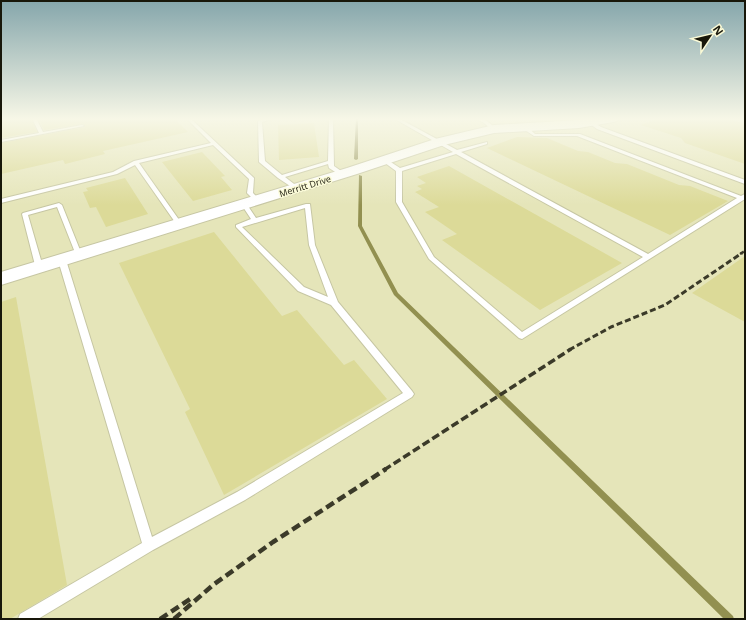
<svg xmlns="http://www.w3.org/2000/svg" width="746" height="620" font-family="'Open Sans',sans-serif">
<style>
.built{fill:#e5e5b9}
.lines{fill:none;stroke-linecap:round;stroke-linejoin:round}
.stream{fill:#929050;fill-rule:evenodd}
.building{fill:#dcda98}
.lane-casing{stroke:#c6c6a3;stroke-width:2}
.secondary-casing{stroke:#c6c6a3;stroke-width:2}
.lane{fill:#fff;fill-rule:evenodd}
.secondary{fill:#fff;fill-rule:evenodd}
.rail-far3{stroke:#3b3a29;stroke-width:2.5;stroke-dasharray:4.5 2.5;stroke-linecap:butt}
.rail-far2{stroke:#3b3a29;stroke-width:3;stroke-dasharray:6 3;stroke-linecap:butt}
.rail-far1{stroke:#3b3a29;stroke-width:3.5;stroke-dasharray:8 3.5;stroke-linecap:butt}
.rail{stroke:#3b3a29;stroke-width:4.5;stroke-dasharray:9 4.5;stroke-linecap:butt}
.labels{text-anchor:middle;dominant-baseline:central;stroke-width:3;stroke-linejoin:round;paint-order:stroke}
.far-street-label{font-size:9px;fill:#18170a;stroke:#fbfbd7}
</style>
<rect width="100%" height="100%" fill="#eeeeca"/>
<path class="built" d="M 1,118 L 745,118 L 745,619 L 1,619 Z"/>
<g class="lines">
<path class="stream" d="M 356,118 L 358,118 L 358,159 L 356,160 L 354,159 Z
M 359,175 L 362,176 L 362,226 L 398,293 L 733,616 L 734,619 L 724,619 L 394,295 L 358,226 Z"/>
</g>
<path class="building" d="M 1,118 L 31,118 L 37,132 L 1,138 Z
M 38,118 L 174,118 L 188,132 L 103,151 L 105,154 L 65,164 L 63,160 L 1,174 L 1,143 L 85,127 L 82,124 L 44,130 Z
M 659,118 L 720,118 L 745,123 L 745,164 L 685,143 L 681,138 L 641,125 Z
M 314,123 L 319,157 L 279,160 L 278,125 Z
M 517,137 L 547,138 L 578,151 L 588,152 L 615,163 L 627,164 L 679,185 L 690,186 L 728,201 L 670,235 L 487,148 Z
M 202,152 L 225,176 L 221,177 L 232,190 L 193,201 L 162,162 Z
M 449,166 L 622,263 L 540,310 L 442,240 L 457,234 L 425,212 L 439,207 L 415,192 L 422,189 L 417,186 L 426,183 L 417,177 Z
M 125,178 L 148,214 L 106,227 L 96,207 L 90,208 L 83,192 L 88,191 L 86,188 Z
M 214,232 L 282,316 L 297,310 L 344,365 L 354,360 L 387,399 L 224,495 L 185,412 L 190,409 L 119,263 Z
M 745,256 L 745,322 L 692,293 Z
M 16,297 L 67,585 L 10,619 L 1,619 L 1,302 Z"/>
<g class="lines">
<g class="lane-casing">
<path id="lane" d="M 32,118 L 36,118 L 43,132 L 82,125 L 84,126 L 1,142 L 1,140 L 39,133 Z
M 186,118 L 190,118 L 254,178 L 253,193 L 259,199 L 259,201 L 255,201 L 247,193 L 249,179 L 213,145 L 139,163 L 182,224 L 181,225 L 177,225 L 135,165 L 117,174 L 1,203 L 1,199 L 113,172 L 134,161 L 211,143 Z
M 268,118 L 275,118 L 262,122 L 265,161 L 282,175 L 328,161 L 329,118 L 333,118 L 334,166 L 344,173 L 344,175 L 340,175 L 329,168 L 328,164 L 285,177 L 298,187 L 299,188 L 296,190 L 278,178 L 259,162 L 258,121 Z
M 393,118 L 398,118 L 457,150 L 487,142 L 487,144 L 461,152 L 648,254 L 737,198 L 577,136 L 534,136 L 522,128 L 522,126 L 526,126 L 535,134 L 580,134 L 741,196 L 745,194 L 745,199 L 522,339 L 519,338 L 429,259 L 396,202 L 396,171 L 381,160 L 386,159 L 400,168 L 453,152 ZM 456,154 L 643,257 L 522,332 L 434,257 L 402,202 L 402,171 Z
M 475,118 C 484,117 490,123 496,129 L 492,130 L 484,123 Z
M 582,118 L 587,118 L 601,127 L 745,180 L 745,184 L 597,129 Z
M 244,202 L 246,203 L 256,218 L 306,204 L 310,204 L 315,245 L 338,302 L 412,391 L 414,394 L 412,397 L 245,500 L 153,550 L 38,619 L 18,619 L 20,614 L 142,543 L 58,260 L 60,258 L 64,258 L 66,260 L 152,537 L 237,492 L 403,393 L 331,305 L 298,291 L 236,227 L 236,225 L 251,219 L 241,204 ZM 305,208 L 309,245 L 328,297 L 304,287 L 242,227 Z
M 59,203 L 62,205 L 82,255 L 79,257 L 76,255 L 57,207 L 28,215 L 43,267 L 42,269 L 36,269 L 22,214 L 23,213 Z"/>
</g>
<g class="secondary-casing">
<path id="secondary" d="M 593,118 L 619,118 L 617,121 L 613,122 L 579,128 L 494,133 L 444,145 L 357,174 L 1,285 L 1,272 L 347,168 L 435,139 L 494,125 L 579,120 Z"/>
</g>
<use href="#lane" class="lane"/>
<use href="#secondary" class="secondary"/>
<path class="rail-far3" d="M 740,254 L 745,251"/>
<path class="rail-far2" d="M 569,350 L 611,327 L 665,305 L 742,253"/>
<path class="rail-far1" d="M 384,470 L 571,349"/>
<path class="rail" d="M 160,619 L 190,599
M 174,619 L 213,585 L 273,542 L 386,469"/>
</g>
<linearGradient id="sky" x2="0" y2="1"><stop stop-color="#85a6ab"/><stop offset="0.58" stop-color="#f7f7e7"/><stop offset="1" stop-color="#f7f7e7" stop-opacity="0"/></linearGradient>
<rect width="746" height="205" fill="url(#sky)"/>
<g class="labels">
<g class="far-street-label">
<text transform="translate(305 186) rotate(-17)">Merritt Drive</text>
</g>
</g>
<rect width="746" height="620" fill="none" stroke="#18170a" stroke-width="4"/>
<g transform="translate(710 36) rotate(55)" stroke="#fbfbd7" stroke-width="3" paint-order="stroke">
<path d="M0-3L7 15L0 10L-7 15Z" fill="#18170a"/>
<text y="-6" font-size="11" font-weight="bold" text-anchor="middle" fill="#18170a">N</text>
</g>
</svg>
